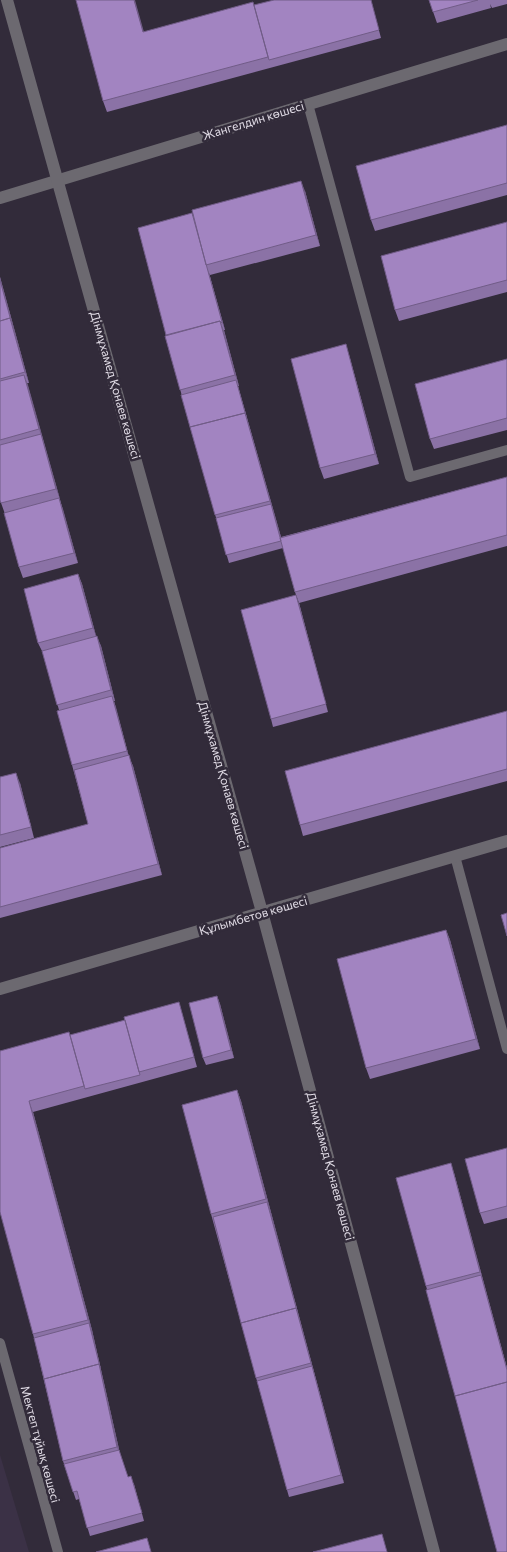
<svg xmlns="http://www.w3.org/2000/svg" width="507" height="1552" font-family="Commissioner,sans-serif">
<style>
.built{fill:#3b3146}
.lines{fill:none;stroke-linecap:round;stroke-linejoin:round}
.service{stroke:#6c6970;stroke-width:10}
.minor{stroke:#6c6970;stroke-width:12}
.tertiary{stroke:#6c6970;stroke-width:12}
.wall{fill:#8b72a6}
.shaded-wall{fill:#715c87}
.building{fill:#a284c1;stroke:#715c87}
.labels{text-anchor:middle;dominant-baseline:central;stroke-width:5;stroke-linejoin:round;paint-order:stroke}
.street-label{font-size:12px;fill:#e1dce6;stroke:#322b3a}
</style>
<rect width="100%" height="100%" fill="#322b3a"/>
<path class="built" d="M 0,1455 L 29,1552 L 0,1552 Z"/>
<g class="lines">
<path class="service" d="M 308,104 L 410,477 L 507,450
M 455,856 L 507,1049
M 0,1343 L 58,1552"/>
<path class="minor" d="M 0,198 L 507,44
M 0,989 L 507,841"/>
<path class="tertiary" d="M 7,0 L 262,912 L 434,1552"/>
</g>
<path class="wall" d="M 371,0 L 381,38 L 107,112 L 103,101 L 256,10 Z
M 429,0 L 507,0 L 507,4 L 492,8 L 490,4 L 491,8 L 437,23 Z
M 507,125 L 507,195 L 375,231 L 371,220 Z
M 305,191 L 320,246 L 210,275 L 209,273 L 225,330 L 224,330 L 239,386 L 238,386 L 281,537 L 507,477 L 507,546 L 299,603 L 295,592 L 283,548 L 229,563 L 190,427 L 166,335 L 138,228 Z
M 507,222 L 507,292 L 399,321 L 395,310 Z
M 0,277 L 29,383 L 27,383 L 78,563 L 23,578 L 19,567 L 5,514 L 0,500 Z
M 349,355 L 379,464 L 324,479 L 320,468 Z
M 507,359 L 507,430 L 434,449 L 430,439 Z
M 78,574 L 82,584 L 96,636 L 101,646 L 115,701 L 114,701 L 129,757 L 133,766 L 162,875 L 0,918 L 0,848 L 88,824 L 72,765 L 59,710 L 43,653 L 38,643 Z
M 299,603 L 328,712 L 273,727 L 271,719 Z
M 507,711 L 507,781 L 303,836 L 300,825 Z
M 0,777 L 20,783 L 34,838 L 0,847 Z
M 446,930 L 450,940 L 480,1049 L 370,1079 L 366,1068 Z
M 217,996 L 220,1004 L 234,1058 L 206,1065 L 203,1058 Z
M 182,1013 L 197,1067 L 33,1112 L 92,1330 L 121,1458 L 128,1477 L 134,1484 L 144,1521 L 90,1536 L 79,1499 L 76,1500 L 63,1461 L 33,1334 L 0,1051 L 70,1035 Z
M 237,1090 L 241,1101 L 344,1483 L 289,1497 L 287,1490 L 211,1214 Z
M 507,1148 L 507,1218 L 484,1224 L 480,1213 Z
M 454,1173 L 507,1368 L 507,1552 L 426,1286 Z"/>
<path class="shaded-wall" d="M 134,0 L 135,0 L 147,43 L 143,32 Z
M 301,181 L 305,191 L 320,246 L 316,235 Z
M 206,266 L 209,273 L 225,330 L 222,322 Z
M 0,277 L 29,383 L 25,372 L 0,280 Z
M 220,321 L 224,331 L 239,386 L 235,375 Z
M 346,344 L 349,355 L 379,464 L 375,454 Z
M 24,375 L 28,385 L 60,499 L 56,489 Z
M 236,380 L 274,512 L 284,548 L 281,541 Z
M 59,498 L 63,509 L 78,563 L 74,553 Z
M 78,574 L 82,584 L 97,639 L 93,628 Z
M 296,595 L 299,603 L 328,712 L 326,704 Z
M 97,636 L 101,646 L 115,701 L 111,690 Z
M 112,696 L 116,707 L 129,757 L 133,766 L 162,875 L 158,864 Z
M 16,773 L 20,783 L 34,838 L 31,827 Z
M 446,930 L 450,940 L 480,1049 L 476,1039 Z
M 217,996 L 220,1004 L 234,1058 L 231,1050 Z
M 237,1090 L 241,1101 L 344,1483 L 341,1475 Z
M 29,1101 L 33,1112 L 92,1330 L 121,1458 L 131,1485 L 117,1447 L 89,1323 Z
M 451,1163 L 454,1173 L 507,1368 L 507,1370 Z"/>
<path class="building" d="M 76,0 L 134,0 L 143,32 L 253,2 L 268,57 L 103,101 Z
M 274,0 L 371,0 L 379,30 L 269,60 L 254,5 Z
M 429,0 L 478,0 L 433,12 Z
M 507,125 L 507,183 L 371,220 L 356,166 Z
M 301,181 L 316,235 L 206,265 L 192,210 Z
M 192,213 L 222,322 L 221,323 L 220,321 L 166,335 L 138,228 Z
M 507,222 L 507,280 L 395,310 L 381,256 Z
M 0,280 L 11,321 L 10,318 L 0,321 Z
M 10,318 L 25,372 L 0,379 L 0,321 Z
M 220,321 L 235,375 L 180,390 L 165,336 Z
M 346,344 L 375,454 L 320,468 L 291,359 Z
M 507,359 L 507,418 L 430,439 L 415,384 Z
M 24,375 L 39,429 L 0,440 L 0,381 Z
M 236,380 L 246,416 L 245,413 L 190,427 L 181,395 Z
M 245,413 L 270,501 L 215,515 L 190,427 Z
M 41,434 L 56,489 L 1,503 L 0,500 L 0,445 Z
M 507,477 L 507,535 L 295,592 L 280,538 Z
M 59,498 L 74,553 L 19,567 L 4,513 Z
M 271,504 L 281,541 L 226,555 L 216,518 Z
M 78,574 L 93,628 L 38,643 L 24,589 Z
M 296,595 L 326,704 L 271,719 L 241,610 Z
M 97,636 L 111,690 L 57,705 L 42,651 Z
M 112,696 L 127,751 L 72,765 L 57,711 Z
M 507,711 L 507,769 L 300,825 L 285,771 Z
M 129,755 L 158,864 L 0,907 L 0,848 L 88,824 L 74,770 Z
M 16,773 L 31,827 L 0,835 L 0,777 Z
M 507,913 L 507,936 L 501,915 Z
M 446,930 L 476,1039 L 366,1068 L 337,959 Z
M 217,996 L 231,1050 L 203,1058 L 189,1003 Z
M 179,1002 L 194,1057 L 139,1072 L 124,1017 Z
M 125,1020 L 140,1075 L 85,1089 L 70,1035 Z
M 69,1032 L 84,1086 L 29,1101 L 88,1320 L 33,1334 L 0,1212 L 0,1051 Z
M 237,1090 L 266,1199 L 211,1214 L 182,1105 Z
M 507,1148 L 507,1206 L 480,1213 L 465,1159 Z
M 451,1163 L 480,1272 L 426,1286 L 396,1178 Z
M 267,1202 L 297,1311 L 296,1308 L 241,1323 L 213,1217 Z
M 481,1275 L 507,1370 L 507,1382 L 455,1396 L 426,1290 Z
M 296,1308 L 311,1363 L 256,1378 L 241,1323 Z
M 89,1323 L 100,1367 L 99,1364 L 44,1379 L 34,1338 Z
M 99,1364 L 117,1447 L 63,1461 L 44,1379 Z
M 312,1366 L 341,1475 L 287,1490 L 257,1381 Z
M 507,1382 L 507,1552 L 497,1552 L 455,1396 Z
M 119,1450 L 128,1477 L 131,1476 L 142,1513 L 87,1528 L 77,1491 L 73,1492 L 64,1464 Z
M 382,1534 L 387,1552 L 313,1552 Z
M 147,1538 L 151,1552 L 96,1552 Z"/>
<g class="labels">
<g class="street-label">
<text transform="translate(253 120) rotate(-17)">Жангелдин көшесі</text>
<text transform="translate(116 385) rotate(74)">Дінмұхамед Қонаев көшесі</text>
<text transform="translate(224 775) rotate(74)">Дінмұхамед Қонаев көшесі</text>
<text transform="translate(253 915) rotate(-16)">Құлымбетов көшесі</text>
<text transform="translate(331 1166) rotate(75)">Дінмұхамед Қонаев көшесі</text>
<text transform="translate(41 1444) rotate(75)">Мектеп тұйық көшесі</text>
</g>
</g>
</svg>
